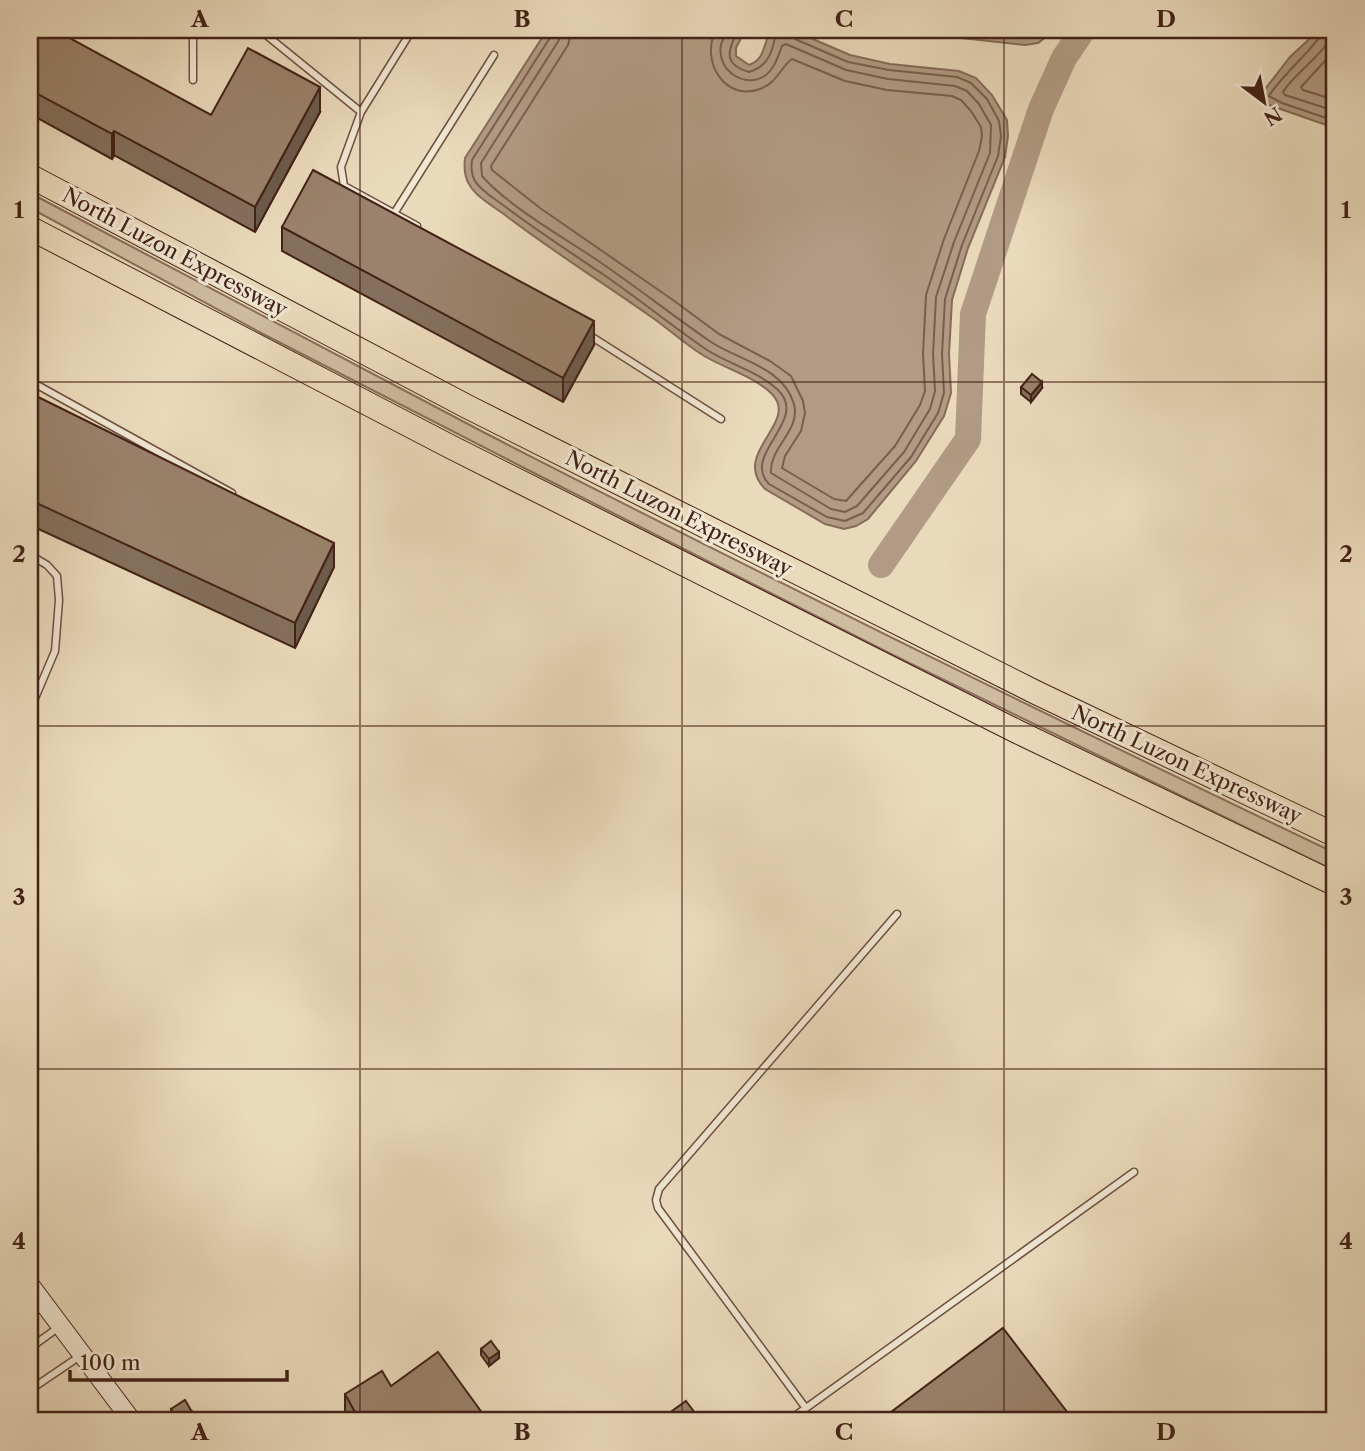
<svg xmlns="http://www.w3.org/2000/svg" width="1365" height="1451" font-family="'Libre Caslon Text',serif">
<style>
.green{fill:#cebba0;stroke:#886e5b;stroke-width:2}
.water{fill:#b19b84;stroke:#856b58;stroke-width:2}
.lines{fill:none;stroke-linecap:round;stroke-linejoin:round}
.shore{stroke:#7a5e4d;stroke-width:2}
.river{stroke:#b19b84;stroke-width:26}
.lane-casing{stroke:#6d5040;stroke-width:9}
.secondary-casing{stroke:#432216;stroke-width:20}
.highway-casing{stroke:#432216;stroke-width:25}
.lane{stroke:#f1e7d3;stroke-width:6}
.secondary{stroke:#f1e7d3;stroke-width:18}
.highway{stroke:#eadabc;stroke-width:23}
.wall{fill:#84705d;stroke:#432216;stroke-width:2}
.shaded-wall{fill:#6c5b4c;stroke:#432216;stroke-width:2}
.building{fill:#9a826c;stroke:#432216;stroke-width:2}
.grid{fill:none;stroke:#432216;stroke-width:2;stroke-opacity:0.55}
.labels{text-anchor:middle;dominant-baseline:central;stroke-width:6;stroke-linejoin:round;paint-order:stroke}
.street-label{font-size:21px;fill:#432216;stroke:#f1e7d3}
.neatline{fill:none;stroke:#432216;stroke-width:2.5}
.grid-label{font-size:23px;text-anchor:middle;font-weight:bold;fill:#432216}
</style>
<rect width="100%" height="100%" fill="#eadabc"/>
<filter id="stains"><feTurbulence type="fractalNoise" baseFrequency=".00286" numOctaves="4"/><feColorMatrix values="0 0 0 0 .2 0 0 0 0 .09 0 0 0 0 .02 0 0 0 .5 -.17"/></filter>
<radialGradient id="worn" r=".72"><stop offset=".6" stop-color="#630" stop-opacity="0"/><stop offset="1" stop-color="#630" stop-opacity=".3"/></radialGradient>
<path class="green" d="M 30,193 C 182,273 333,354 485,433 C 766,577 1050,717 1335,853 L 1335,871 L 895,656 L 534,473 L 263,334 L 30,208 Z"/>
<path class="water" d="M 547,30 L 745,30 L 736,48 L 736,56 L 749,65 C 766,59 763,43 771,30 L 792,30 L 850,55 L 890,64 L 959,71 L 976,78 L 992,95 L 1007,120 L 1008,136 L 1005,157 L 968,248 L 952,300 L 949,354 L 951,393 L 944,416 L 916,461 L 868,519 L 856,526 L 844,529 L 825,524 L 765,489 C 730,453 800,423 772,394 C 755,377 727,369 706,357 C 687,346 669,329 650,316 C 602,282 552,251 505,215 C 493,206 476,197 469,184 C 464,176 464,167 465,158 Z
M 888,30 L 1055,30 L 1038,43 L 1025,45 Z
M 1319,30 L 1335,30 L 1335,128 L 1263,103 L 1259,97 L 1290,57 Z"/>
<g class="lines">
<path class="shore" d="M 553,30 L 551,36 L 472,160 C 471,167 471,174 475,181 C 481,191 494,198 503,205 C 536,230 570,252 604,275 C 639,299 672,326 707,350 C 729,364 757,371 777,389 C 811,420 740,454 769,484 L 827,517 L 845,521 L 863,513 L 911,457 L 938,413 L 944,393 L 942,354 L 945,299 L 962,245 L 998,156 L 1001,136 L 999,121 L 987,99 L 971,83 L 957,77 L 889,70 L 848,62 L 795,39 L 790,30
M 561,30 L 559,40 L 481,163 L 482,176 C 507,205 561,236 594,258 C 634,285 672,315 711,342 C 740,361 783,367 794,404 C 801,431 769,447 771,473 L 831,509 L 845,512 L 857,506 L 904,452 L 930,409 L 935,391 L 933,354 L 936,297 L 954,242 L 990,153 L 991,125 L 979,104 L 967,91 L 955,86 L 888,79 L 846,70 L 786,44 L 782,46 C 778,56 775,68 766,75 C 745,90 716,70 721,45 C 722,40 726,35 728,30
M 572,30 L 568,45 L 491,166 L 492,170 L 540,208 L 673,300 L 719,334 L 770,361 L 791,376 L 803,401 L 805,413 L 801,431 L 785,456 L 782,468 L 834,499 L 846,501 L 895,446 L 920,405 L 925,391 L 923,354 L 926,295 L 944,239 L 979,151 L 982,136 L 981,127 L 971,111 L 961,100 L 952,96 L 887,90 L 845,81 L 792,59 C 780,68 777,83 760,89 C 724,102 700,60 716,30
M 738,30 C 728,50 722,64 749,72 C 769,67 774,48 776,30
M 963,30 C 988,31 1022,46 1044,30
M 1323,30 C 1322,41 1278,79 1269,96 L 1282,103 L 1335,121
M 1332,30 C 1331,50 1294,73 1283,92 L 1285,95 L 1335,111
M 1335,50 L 1301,87 L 1303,90 L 1335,100"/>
<path class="river" d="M 881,565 L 968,439 L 973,314 L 1041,109 L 1064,58 L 1083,30"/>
<g class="lane-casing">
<path id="lane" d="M 260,30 L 361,112 L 341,167 L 344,186 L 417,226
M 193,80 L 193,30
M 361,112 L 412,30
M 395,212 L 494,55
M 589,335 L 721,419
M 30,381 L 232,493
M 30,555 L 47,565 L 57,576 L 59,600 L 55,651 L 30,710
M 30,1348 L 59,1327
M 30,1390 L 80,1356
M 805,1407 L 658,1208 L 656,1200 L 659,1189 L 897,914
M 788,1421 L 1134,1172"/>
</g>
<g class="secondary-casing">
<path id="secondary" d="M 30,1285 L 132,1421"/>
</g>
<g class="highway-casing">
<path id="highway" d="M 30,176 L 468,407 L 1037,693 L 1335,835
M 30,228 L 451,447 L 1018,732 L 1335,884"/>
</g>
<use href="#lane" class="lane"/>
<use href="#secondary" class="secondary"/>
<use href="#highway" class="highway"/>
</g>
<path class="wall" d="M 30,30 L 211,115 L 320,112 L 255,232 L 114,155 L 112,159 L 30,114 Z
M 282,227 L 594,345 L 563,402 L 282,251 Z
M 1021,387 L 1042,388 L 1031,402 L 1021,394 Z
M 30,393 L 334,567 L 295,648 L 30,525 Z
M 481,1349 L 499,1358 L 489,1366 L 481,1355 Z
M 391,1386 L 346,1420 L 345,1418 L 345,1394 Z
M 171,1409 L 192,1418 L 187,1421 L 175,1421 L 171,1416 Z"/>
<path class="shaded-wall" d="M 320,87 L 320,112 L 255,232 L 255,207 Z
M 114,131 L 114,155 L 112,159 L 112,134 Z
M 594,321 L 594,345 L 563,402 L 563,378 Z
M 1042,382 L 1042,388 L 1031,402 L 1031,395 Z
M 334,543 L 334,567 L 295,648 L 295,623 Z
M 499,1352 L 499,1358 L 489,1366 L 489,1359 Z
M 192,1412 L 192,1418 L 187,1421 L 179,1421 Z"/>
<path class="building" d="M 30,30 L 55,30 L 211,115 L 248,48 L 320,87 L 255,207 L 114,131 L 112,134 L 30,90 Z
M 313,170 L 594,321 L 563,378 L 282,227 Z
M 1032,374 L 1042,382 L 1031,395 L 1021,387 Z
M 30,393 L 334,543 L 295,623 L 30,500 Z
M 1003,1328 L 1074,1421 L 879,1421 Z
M 491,1341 L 499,1352 L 489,1359 L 481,1349 Z
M 438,1352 L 488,1421 L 344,1421 L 355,1412 L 345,1394 L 382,1371 L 391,1386 Z
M 185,1400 L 192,1412 L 179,1421 L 171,1409 Z
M 686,1401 L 701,1421 L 658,1421 Z"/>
<path class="grid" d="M 360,30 L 360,1421M 682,30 L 682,1421M 1004,30 L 1004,1421M 30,382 L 1335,382M 30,726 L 1335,726M 30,1069 L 1335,1069"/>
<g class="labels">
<g class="street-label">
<text transform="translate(175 252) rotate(28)">North Luzon Expressway</text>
<text transform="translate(679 513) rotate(27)">North Luzon Expressway</text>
<text transform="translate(1187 764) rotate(25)">North Luzon Expressway</text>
</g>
</g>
<rect width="1365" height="1451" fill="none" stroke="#eadabc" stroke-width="77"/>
<g transform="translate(1264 102) rotate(148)" stroke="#f1e7d3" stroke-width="5" paint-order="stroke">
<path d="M0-5L12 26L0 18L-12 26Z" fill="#432216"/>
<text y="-10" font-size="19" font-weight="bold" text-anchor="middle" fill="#432216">N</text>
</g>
<path d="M70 1370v10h217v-10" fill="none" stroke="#432216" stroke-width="3.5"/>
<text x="80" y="1370" font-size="21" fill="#432216" stroke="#f1e7d3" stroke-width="5" paint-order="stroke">100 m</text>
<rect x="38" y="38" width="1288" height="1374" class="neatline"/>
<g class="grid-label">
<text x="200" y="27">A</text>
<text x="522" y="27">B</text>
<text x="844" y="27">C</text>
<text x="1166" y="27">D</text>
<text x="19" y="218">1</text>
<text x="1346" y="218">1</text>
<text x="19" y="562">2</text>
<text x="1346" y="562">2</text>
<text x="19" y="905">3</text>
<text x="1346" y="905">3</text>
<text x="19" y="1249">4</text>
<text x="1346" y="1249">4</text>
<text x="200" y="1440">A</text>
<text x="522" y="1440">B</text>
<text x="844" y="1440">C</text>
<text x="1166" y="1440">D</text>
</g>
<rect width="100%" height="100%" filter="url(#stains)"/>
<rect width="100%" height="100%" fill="url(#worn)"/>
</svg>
